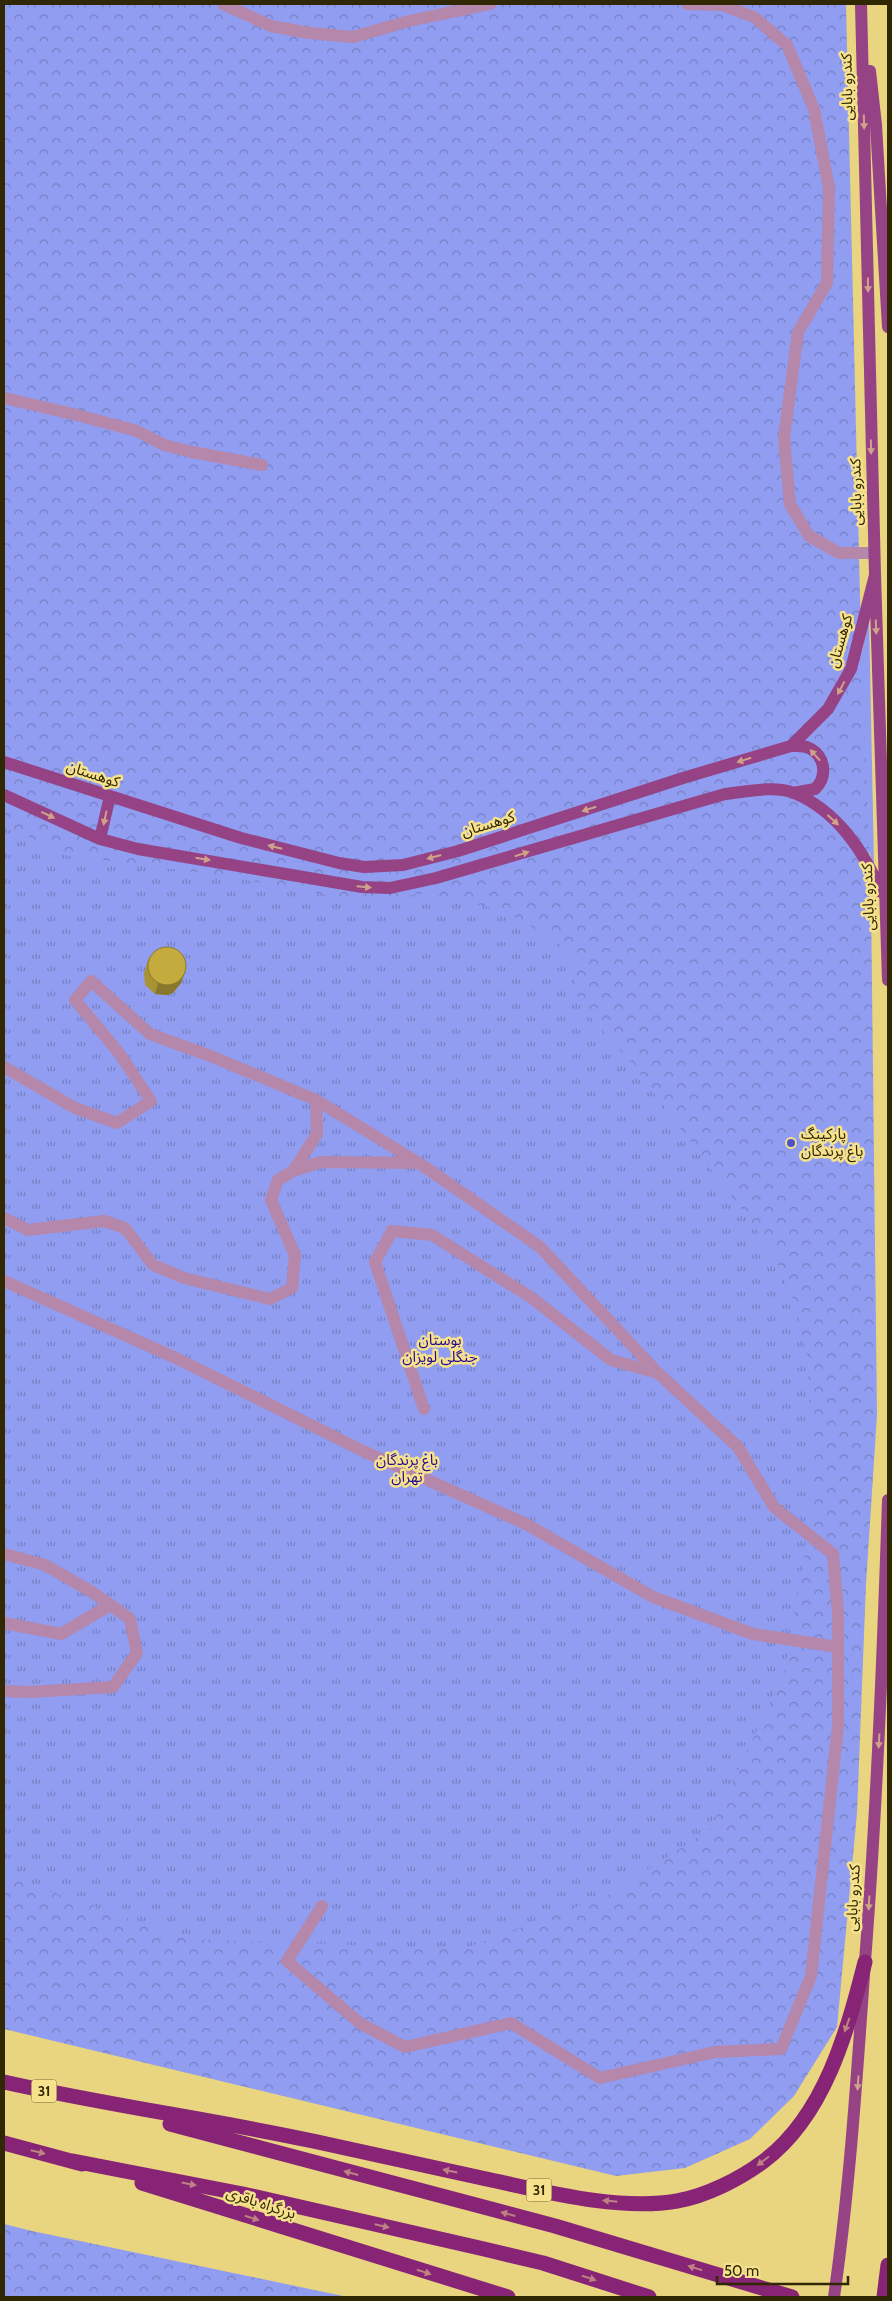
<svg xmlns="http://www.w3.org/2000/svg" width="892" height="2301" font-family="Cabin,'Noto Sans Arabic',sans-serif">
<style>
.green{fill:#909df1}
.forest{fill:url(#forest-crowns)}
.park{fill:url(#park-tufts)}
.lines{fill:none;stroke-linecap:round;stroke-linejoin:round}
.minor{stroke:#b587aa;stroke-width:12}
.major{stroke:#954384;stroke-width:12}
.highway{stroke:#872476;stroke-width:15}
.wall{fill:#a99335}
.shaded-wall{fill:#89782b}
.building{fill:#c4ab3e;stroke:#89782b}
.oneway{fill:#cfa289}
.oneway2{fill:#be8282}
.poi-dot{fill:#4c51c7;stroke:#f6e18d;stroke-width:2}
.labels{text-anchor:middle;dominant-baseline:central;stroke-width:5;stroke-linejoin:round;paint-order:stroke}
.shield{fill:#f6e18d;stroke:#6b5f2c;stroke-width:1}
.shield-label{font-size:14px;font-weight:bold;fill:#302703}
.street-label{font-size:15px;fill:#302703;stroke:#f6e18d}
.poi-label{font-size:15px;fill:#302703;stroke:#f6e18d;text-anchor:start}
.park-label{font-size:15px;fill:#250b91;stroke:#f6e18d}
</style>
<defs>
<pattern id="forest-crowns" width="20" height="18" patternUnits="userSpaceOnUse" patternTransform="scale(1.25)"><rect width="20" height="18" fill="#909df1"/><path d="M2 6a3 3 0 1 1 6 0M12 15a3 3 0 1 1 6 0" fill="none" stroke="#7680c1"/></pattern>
<pattern id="park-tufts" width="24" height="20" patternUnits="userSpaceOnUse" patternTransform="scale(1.25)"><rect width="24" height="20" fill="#909df1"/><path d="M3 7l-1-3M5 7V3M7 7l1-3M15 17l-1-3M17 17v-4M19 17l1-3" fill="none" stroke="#7680c1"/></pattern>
</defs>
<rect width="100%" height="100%" fill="#e9d480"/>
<path class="green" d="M 869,615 L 874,865 L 868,848 L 857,678 Z"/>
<path class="forest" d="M 4,4 L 846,4 L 860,598 L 871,901 L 877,1415 L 866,1584 L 857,1813 L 837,2027 L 794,2096 L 750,2139 L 685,2168 L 616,2176 L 4,2029 Z
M 4,2224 L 32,2231 L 348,2297 L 4,2297 Z"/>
<path class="park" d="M 4,824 L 65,855 L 225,876 L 349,900 L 376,901 L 425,893 L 485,906 L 521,920 L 566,949 L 573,959 L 576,993 L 584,1010 L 630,1061 L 773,1252 L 795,1304 L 808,1359 L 812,1510 L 784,1673 L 710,1829 L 611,1894 L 463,1949 L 190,1939 L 4,1876 Z"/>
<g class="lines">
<path class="minor" d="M 223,4 L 271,26 L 309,33 L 353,37 L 409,21 L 490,4
M 687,4 L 722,5 L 754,17 L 787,45 L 814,109 L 829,188 L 827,283 L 798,332 L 784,438 L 790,504 L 809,536 L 839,553 L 874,553
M 4,398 L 77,415 L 137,431 L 164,445 L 192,452 L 262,465
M 4,1067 L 75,1108 L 117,1123 L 151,1101 L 119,1053 L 75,1000 L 91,981 L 150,1034 L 213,1057 L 316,1100 L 419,1163 L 540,1247 L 658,1373 L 738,1447 L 774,1507 L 833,1554 L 838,1614 L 838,1726 L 811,1976 L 781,2049 L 715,2052 L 600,2078 L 511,2023 L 405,2047 L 361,2024 L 287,1961 L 322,1906
M 293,1171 L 317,1134 L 316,1100
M 4,1218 L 28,1230 L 104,1221 L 125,1228 L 153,1265 L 184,1278 L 270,1299 L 292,1288 L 295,1255 L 271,1200 L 278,1180 L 293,1171 L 321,1162 L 419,1163
M 4,1281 L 178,1359 L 363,1451 L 526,1524 L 653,1597 L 753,1634 L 838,1647
M 424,1409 L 375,1262 L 392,1231 L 432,1235 L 532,1298 L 611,1360 L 658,1373
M 4,1554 L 45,1565 L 92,1592 L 130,1619 L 137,1653 L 113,1687 L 30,1692 L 4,1691
M 4,1623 L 61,1634 L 110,1605"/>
<path class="major" d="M 861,4 L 875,575 L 888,980
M 870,71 L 876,125 L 888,327
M 791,746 C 798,746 805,745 811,749 C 826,758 827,778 815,789 L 793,793
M 4,762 L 241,838 L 339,863 L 364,867 L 403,865 L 458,851 L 683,778 L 791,746 L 828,709 L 851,669 L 875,575
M 4,795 L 100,839 L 138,849 L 362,887 L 390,888 L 436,878 L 725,794 C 745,792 774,785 794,793 C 836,810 865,852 881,892
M 100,839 L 110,796
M 834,2297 C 850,2186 857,2074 865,1961 C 877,1808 883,1654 888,1500"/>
<path class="highway" d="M 4,2082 C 106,2105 210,2119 313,2141 C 372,2154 432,2167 491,2180 C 547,2192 619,2211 677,2201 C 706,2196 740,2179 764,2161 C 825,2115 847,2032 865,1962
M 170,2124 L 555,2226 L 792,2297
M 4,2143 L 82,2164
M 73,2161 L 243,2194 L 484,2249 L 543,2263 L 649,2297
M 142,2183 L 508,2297
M 884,2297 L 888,2265"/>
</g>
<path class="wall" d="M 149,957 L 181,983 L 173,993 L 167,995 L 155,994 L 145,985 L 144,973 Z"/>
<path class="shaded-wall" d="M 185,972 L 181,983 L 173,993 L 167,995 L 155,994 L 158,983 Z"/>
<path class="building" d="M148 966a19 19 0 1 1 38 0a19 19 0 1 1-38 0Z"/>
<defs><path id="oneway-solid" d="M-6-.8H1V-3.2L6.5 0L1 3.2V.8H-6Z" transform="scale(1.25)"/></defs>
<g class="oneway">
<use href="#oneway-solid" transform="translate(864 122) rotate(89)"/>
<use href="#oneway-solid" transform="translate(868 285) rotate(89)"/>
<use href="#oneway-solid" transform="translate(871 447) rotate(89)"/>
<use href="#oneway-solid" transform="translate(876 627) rotate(88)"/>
<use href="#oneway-solid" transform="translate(841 688) rotate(118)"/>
<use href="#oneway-solid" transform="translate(815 755) rotate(-132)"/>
<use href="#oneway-solid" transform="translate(744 760) rotate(163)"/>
<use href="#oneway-solid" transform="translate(589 809) rotate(162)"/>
<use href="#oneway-solid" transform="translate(48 815) rotate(25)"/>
<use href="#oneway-solid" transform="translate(105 818) rotate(102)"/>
<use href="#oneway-solid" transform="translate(833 820) rotate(42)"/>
<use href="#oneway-solid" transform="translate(275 847) rotate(-166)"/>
<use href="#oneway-solid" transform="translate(522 854) rotate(-17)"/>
<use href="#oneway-solid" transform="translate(434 857) rotate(165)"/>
<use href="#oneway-solid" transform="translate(203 859) rotate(9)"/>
<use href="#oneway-solid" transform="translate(364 887) rotate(5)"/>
<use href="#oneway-solid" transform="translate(879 1741) rotate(93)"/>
<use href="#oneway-solid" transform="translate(869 1903) rotate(93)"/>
<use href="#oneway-solid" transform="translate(858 2083) rotate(94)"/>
</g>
<g class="oneway2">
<use href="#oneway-solid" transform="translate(847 2025) rotate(110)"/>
<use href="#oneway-solid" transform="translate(38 2152) rotate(14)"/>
<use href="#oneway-solid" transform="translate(763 2161) rotate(143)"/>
<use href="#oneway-solid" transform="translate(450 2171) rotate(-168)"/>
<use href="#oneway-solid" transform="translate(351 2173) rotate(-165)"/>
<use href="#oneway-solid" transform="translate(189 2184) rotate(11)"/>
<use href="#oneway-solid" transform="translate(610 2201) rotate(-174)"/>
<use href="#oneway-solid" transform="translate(508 2214) rotate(-165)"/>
<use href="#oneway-solid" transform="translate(252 2218) rotate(18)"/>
<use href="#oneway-solid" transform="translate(382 2226) rotate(13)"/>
<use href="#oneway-solid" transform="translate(695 2268) rotate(-163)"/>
<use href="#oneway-solid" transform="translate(424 2272) rotate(17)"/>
<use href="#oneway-solid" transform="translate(589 2278) rotate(18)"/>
</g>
<circle class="poi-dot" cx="791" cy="1143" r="5"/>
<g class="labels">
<g class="shield">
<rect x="31.5" y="2079.5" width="25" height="23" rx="4"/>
<rect x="526.5" y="2178.5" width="25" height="23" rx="4"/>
</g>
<g class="shield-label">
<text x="44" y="2091">31</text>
<text x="539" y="2190">31</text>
</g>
<g class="street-label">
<text transform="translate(847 87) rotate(-91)">کندرو بابایی</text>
<text transform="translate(856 492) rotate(-91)">کندرو بابایی</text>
<text transform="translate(840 641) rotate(-74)">کوهستان</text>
<text transform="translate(93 774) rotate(18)">کوهستان</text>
<text transform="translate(488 824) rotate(-17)">کوهستان</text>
<text transform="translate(868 897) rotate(-92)">کندرو بابایی</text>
<text transform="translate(853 1898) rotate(-87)">کندرو بابایی</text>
<text transform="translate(261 2203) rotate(18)">بزرگراه باقری</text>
</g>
<g class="poi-label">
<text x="801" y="1134">پارکینگ<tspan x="801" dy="17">باغ پرندگان</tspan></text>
</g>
<g class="park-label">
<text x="440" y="1340">بوستان<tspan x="440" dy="17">جنگلی لویزان</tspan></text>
<text x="407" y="1460">باغ پرندگان<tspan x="407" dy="17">تهران</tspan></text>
</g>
</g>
<rect width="892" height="2301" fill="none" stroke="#302703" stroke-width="10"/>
<path d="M717 2276v8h131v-8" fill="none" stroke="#302703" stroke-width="2.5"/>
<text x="724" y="2276" font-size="15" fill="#302703" stroke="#f6e18d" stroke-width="4" paint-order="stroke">50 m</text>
</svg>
